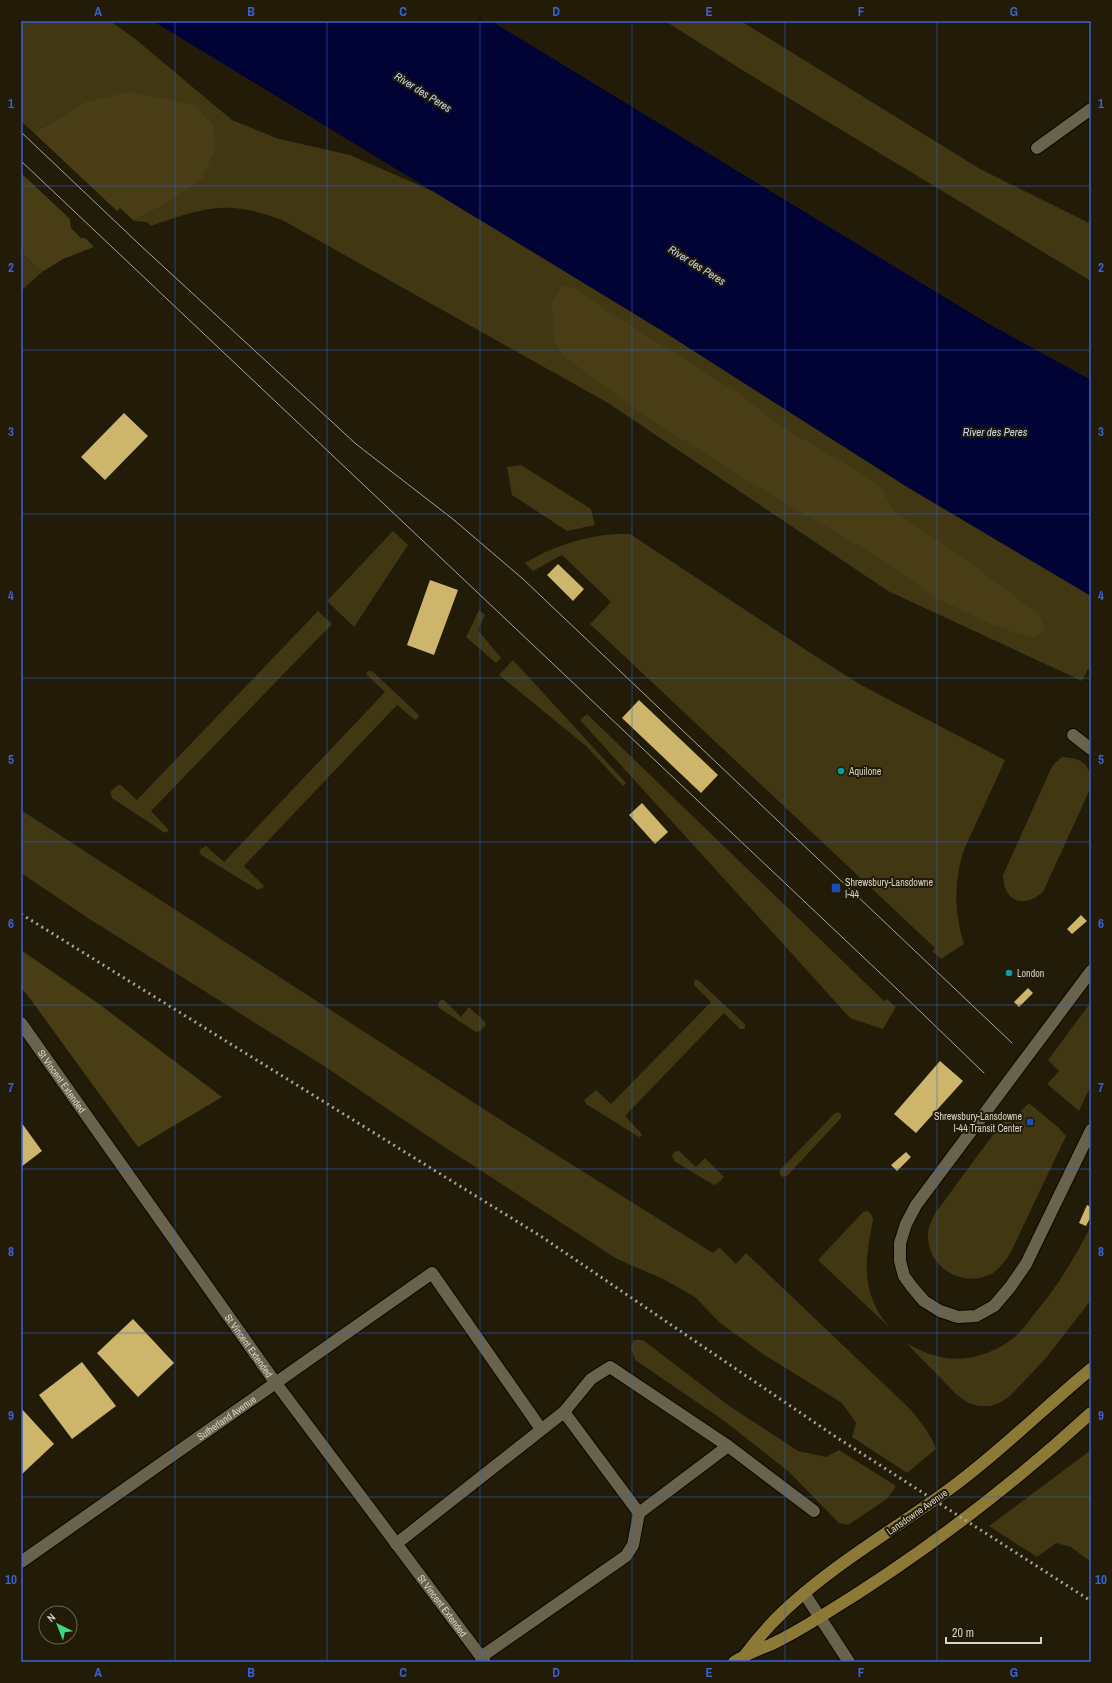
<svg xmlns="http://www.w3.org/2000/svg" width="1112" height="1683" font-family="'Archivo Narrow',sans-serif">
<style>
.green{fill:#423713}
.forest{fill:#493d15}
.water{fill:#000334}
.building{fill:#cdb66b}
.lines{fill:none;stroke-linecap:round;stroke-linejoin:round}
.minor-casing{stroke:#0b0600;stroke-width:14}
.major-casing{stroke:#0b0600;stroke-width:14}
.minor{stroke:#6a634c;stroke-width:12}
.major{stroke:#8d7936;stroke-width:12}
.tram{stroke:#a8a495;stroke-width:1}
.rail{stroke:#a8a495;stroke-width:3;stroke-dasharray:2 4;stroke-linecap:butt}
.grid{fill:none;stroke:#3962d5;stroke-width:1;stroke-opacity:0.55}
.culture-dot{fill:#0f9aa8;stroke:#211b07;stroke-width:1.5}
.transit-dot{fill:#1a4fb4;stroke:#211b07;stroke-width:1.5}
.labels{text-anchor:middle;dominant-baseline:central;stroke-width:4;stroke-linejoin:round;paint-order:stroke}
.poi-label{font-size:10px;fill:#d6d3c6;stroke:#211b07;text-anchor:start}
.street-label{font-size:10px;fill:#d6d3c6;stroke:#211b07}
.water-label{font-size:11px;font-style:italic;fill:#c5d8fa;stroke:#211b07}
.neatline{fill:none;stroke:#3962d5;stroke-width:1.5}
.grid-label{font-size:13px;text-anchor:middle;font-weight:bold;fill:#3962d5}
</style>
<rect width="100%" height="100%" fill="#211b07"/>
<path class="green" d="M 21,21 L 110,21 L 134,38 L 232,120 L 279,139 L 350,155 L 439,194 L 661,330 L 904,485 L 1091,596 L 1091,670 L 1088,669 L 1082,681 L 888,591 L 608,403 L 284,221 C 229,199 205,207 151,226 L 147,222 L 134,221 L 167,203 L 201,181 L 83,103 L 34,133 L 21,121 Z
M 665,21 L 741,21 L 980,169 L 1091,224 L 1091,281 L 739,68 Z
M 21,252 L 42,272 L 21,291 Z
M 521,465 L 591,509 L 595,525 L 567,531 L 512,495 L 507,467 Z
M 393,531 L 408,545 L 354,627 L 327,601 Z
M 617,534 L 630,534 L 812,654 L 861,685 L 1005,760 L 963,852 C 954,884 954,911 964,944 L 941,959 L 932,951 L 935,948 L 590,624 L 611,602 L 562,555 L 533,571 L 525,563 C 553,546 584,536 617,534 Z
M 479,610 L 485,615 L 478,630 L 501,658 L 496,663 L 466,637 Z
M 318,611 L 332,624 L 151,811 L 168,829 L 168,831 L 165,833 L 112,798 L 110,792 L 118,785 L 121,785 L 137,800 Z
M 513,660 L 626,783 L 623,786 L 586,746 L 499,675 Z
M 369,671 L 372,671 L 418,714 L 419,717 L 415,720 L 397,705 L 244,866 L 263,885 L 264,887 L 258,890 L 201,855 L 199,850 L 206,846 L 224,862 L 385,692 L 367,675 L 366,673 Z
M 587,714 L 884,1001 L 887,999 L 896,1007 L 883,1029 L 850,1018 L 580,720 Z
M 1062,757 C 1084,758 1091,765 1091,787 L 1043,892 C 1023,909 1004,902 1003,875 L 1049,773 L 1053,765 Z
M 21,810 L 493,1115 L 713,1253 L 719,1247 L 736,1264 L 746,1253 L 910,1409 C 921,1422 930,1433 936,1449 L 907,1473 L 852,1437 L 856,1423 L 842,1403 L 763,1354 L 720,1323 L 695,1297 L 663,1279 L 617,1259 L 423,1133 L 324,1066 L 91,920 L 21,873 Z
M 695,980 L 698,980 L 745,1024 L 745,1027 L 744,1029 L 740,1029 L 724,1013 L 625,1116 L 641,1133 L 642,1136 L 639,1137 L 586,1104 L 584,1100 L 596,1090 L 611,1104 L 711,1002 L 694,985 L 694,983 Z
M 441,1000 L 444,1000 L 461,1017 L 469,1007 L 485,1022 L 486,1025 L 480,1031 L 476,1032 L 439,1008 L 438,1003 Z
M 1091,1002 L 1091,1085 L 1079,1111 L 1047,1084 L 1059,1071 L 1048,1060 Z
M 1029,1103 L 1059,1128 L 1066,1136 L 1010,1254 C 1005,1261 1000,1268 993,1273 C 965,1289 927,1269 928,1235 C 928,1227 932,1219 936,1212 L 1009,1113 L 1014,1118 Z
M 838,1112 L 841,1114 L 841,1118 L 787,1176 L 783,1177 L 780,1175 L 780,1170 L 834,1114 Z
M 676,1151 L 679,1151 L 696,1167 L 705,1158 L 724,1177 L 718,1183 L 714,1185 L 674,1161 L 672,1155 Z
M 868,1211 L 871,1214 L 873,1219 C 865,1261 860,1292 889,1327 L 818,1260 L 863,1212 Z
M 1091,1226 L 1091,1300 L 1046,1358 L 1010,1396 L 1001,1402 L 991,1406 L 979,1406 L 968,1403 L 957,1395 L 906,1343 C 916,1348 925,1353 936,1356 C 963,1364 995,1354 1016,1336 C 1023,1329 1029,1321 1035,1313 C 1058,1286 1075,1257 1091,1226 Z
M 634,1340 L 643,1340 L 728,1405 L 798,1451 L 826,1457 L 839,1450 L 896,1486 L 887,1499 L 848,1525 L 839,1523 L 789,1472 L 723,1420 L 635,1360 L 631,1347 Z
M 1091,1450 L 1091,1562 L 1071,1547 L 1056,1543 L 1037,1557 L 989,1526 Z"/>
<path class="forest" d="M 129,92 L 195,105 L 213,125 L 215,150 L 201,181 L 167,203 L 134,221 L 120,208 L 117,211 L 34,133 L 83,103 Z
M 21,173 L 70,219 L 71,228 L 81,238 L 85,238 L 94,247 L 63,259 L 42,272 L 22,253 Z
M 562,285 L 577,289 L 608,312 L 743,396 L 777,424 L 851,467 L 880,486 L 893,510 L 984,573 L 1040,616 L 1046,630 L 1032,638 L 995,626 L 936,598 L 880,558 L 768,493 L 650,419 L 563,356 L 554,339 L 552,304 Z
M 21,950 L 99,1004 L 222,1097 L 138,1147 L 26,993 L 21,989 Z"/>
<path class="water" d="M 153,21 L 491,21 L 987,323 L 1091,380 L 1091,596 L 904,485 L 661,330 Z"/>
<path class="building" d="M 124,413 L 148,436 L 105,480 L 81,457 Z
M 558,564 L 584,589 L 573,601 L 547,575 Z
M 430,580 L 458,590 L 434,655 L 407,645 Z
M 639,700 L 718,775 L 701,793 L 622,718 Z
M 642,803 L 668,832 L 655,844 L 629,815 Z
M 1081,915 L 1087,921 L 1072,934 L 1067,929 Z
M 1028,988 L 1033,993 L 1019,1007 L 1014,1002 Z
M 940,1061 L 963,1081 L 916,1133 L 894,1114 Z
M 21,1122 L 42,1151 L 21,1167 Z
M 906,1152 L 911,1157 L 897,1171 L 891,1165 Z
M 1087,1205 L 1091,1207 L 1091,1216 L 1086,1226 L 1079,1223 Z
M 133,1319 L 174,1363 L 138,1397 L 97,1353 Z
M 82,1362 L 116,1406 L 72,1439 L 39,1395 Z
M 21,1408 L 54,1444 L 21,1475 Z"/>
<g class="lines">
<g class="minor-casing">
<g id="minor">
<path d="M 1037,148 L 1091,109"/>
<path d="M 1073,735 L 1091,749"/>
<path d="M 1091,971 L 916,1205 L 906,1224 L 900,1243 L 900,1261 L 904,1276 L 912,1287 L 924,1301 L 940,1311 L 958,1317 L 976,1316 L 994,1306 L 1011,1286 L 1026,1264 L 1091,1130"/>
<path id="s1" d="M 21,1023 L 275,1382 L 485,1662"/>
<path d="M 564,1412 L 591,1379 L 610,1367 L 728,1446"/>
<path d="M 396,1544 L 564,1412 L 639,1513 L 728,1446 L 814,1511"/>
<path id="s2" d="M 21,1562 L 432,1273 L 541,1429"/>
<path d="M 804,1593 L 849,1662"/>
<path d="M 481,1657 L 626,1556 L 633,1545 L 639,1513"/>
</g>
</g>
<g class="major-casing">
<path id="major" d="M 745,1655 C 757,1639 770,1624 785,1610 C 836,1562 899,1527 955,1485 C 1003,1449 1045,1407 1091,1369
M 734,1662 C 746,1654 757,1650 770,1645 C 787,1637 804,1627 820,1617 C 917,1558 1008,1489 1091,1413"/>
</g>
<use href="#minor" class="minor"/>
<use href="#major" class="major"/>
<path class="tram" d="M 21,132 L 140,245 L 356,444 L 454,520 L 523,579 L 1012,1043
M 21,161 L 897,989 L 984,1073"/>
<path class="rail" d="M 21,914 L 542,1237 L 833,1435 L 1091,1601"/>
</g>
<path class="grid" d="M 175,21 L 175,1662M 327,21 L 327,1662M 480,21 L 480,1662M 632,21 L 632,1662M 785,21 L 785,1662M 937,21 L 937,1662M 21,186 L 1091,186M 21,350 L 1091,350M 21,514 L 1091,514M 21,678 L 1091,678M 21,842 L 1091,842M 21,1005 L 1091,1005M 21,1169 L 1091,1169M 21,1333 L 1091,1333M 21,1497 L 1091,1497"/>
<g class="culture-dot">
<circle cx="841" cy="771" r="4"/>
<circle cx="1009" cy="973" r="4"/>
</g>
<g class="transit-dot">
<rect x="831" y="883" width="10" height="10" rx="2"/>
<rect x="1026" y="1118" width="8" height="8" rx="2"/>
</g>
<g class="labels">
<g class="poi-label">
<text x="849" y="771">Aquilone</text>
<text x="845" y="882">Shrewsbury-Lansdowne<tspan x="845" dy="12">I-44</tspan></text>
<text x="1017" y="973">London</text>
<text x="1022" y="1116" text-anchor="end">Shrewsbury-Lansdowne<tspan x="1022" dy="12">I-44 Transit Center</tspan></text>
</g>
<g class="street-label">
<text stroke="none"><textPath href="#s1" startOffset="71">St Vincent Extended</textPath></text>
<text stroke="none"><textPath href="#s1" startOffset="395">St Vincent Extended</textPath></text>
<text stroke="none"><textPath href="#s2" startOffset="251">Sutherland Avenue</textPath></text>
<text transform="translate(917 1512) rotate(-35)">Lansdowne Avenue</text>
<text stroke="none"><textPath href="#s1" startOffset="719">St Vincent Extended</textPath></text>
</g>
<g class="water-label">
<text transform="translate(423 92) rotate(32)">River des Peres</text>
<text transform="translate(697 265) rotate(32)">River des Peres</text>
<text x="995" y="432">River des Peres</text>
</g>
</g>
<rect width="1112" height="1683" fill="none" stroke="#211b07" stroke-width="44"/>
<g transform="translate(58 1625) rotate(317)"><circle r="19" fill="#211b07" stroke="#696553"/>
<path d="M0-3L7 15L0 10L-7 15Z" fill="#40d77c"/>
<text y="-6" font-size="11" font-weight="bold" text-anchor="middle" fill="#d6d3c6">N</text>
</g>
<path d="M946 1637v6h95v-6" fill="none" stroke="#d6d3c6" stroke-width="2"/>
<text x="952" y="1637" font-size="12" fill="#d6d3c6" stroke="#211b07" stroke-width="3" paint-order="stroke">20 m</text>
<rect x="22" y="22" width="1068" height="1639" class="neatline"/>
<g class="grid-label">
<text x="98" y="16">A</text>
<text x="251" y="16">B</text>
<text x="403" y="16">C</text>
<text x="556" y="16">D</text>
<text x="709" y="16">E</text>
<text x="861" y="16">F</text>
<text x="1014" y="16">G</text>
<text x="11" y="108">1</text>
<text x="1101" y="108">1</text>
<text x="11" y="272">2</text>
<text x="1101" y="272">2</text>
<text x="11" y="436">3</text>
<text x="1101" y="436">3</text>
<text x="11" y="600">4</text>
<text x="1101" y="600">4</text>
<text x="11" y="764">5</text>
<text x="1101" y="764">5</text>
<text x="11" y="928">6</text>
<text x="1101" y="928">6</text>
<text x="11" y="1092">7</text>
<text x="1101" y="1092">7</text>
<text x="11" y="1256">8</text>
<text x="1101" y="1256">8</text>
<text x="11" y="1420">9</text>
<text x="1101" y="1420">9</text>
<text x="11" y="1584">10</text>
<text x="1101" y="1584">10</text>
<text x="98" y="1677">A</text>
<text x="251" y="1677">B</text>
<text x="403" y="1677">C</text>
<text x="556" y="1677">D</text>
<text x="709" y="1677">E</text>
<text x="861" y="1677">F</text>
<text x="1014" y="1677">G</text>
</g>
</svg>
